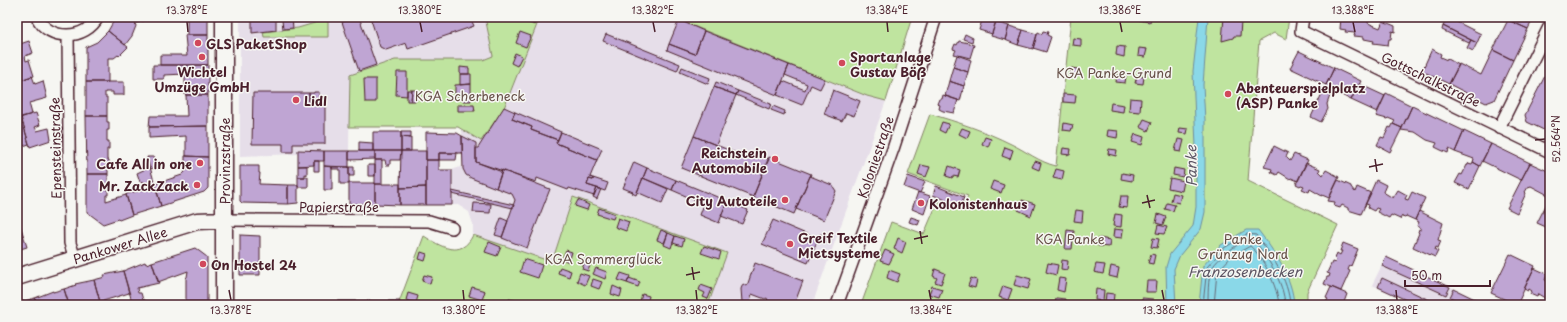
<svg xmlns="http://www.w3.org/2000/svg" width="1567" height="322" font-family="'Playpen Sans',sans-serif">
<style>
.built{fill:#e6dee9}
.green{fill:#bfe49f;stroke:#848265}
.water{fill:#8ad8e8;stroke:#708e9c}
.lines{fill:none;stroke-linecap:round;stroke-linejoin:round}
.shore{stroke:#646977;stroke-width:1}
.building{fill:#bfa5d3;stroke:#4a1f2b}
.street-casing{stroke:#4a1f2b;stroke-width:14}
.secondary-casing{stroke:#4a1f2b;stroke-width:19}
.street{stroke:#f6f6f2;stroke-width:11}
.secondary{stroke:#f6f6f2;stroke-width:16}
.ticks{fill:none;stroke:#4a1f2b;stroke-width:1.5}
.poi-dot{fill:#d1495b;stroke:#f6f6f2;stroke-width:1.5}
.labels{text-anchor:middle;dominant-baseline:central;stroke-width:3;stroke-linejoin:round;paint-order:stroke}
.poi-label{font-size:13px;font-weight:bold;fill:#4a1f2b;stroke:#f6f6f2;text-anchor:start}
.park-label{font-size:13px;fill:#675048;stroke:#f6f6f2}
.street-label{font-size:13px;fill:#4a1f2b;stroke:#f6f6f2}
.water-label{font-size:14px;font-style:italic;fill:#5d5664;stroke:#f6f6f2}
.neatline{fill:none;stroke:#4a1f2b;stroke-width:1.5}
.ticks-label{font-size:10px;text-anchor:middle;fill:#4a1f2b}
</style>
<rect width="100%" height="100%" fill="#f6f6f2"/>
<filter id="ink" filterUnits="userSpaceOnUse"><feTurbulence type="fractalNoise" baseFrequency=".025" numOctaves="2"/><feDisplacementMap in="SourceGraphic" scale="8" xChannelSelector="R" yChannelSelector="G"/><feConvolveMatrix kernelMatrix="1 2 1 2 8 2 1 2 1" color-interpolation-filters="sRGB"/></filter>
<g filter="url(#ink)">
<path class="built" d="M 240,17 L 485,17 L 493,57 L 483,60 L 350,75 L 349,151 L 298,150 L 298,154 L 240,156 Z
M 540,17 L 671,17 L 867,96 L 886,101 L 812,305 L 721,305 L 709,301 L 726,253 L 573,198 L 552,262 L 473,235 L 473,224 L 469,212 L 458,205 L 452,205 L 452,170 L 463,166 L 462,130 L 481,140 L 504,108 Z
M 1386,257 L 1490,305 L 1417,305 L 1372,285 Z"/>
<path class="green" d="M 485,17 L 540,17 L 504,108 L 481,141 L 458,127 L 349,127 L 350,75 L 395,60 L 483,60 L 493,56 Z
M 671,17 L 912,17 L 886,101 L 867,96 Z
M 1071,17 L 1289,17 L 1286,39 L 1274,33 L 1259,41 L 1248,181 L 1338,225 L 1307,292 L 1307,305 L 861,305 L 891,222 L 924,234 L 938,201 L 962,210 L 968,196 L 908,174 L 930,114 C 958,122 985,131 1011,144 C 1026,151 1039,162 1056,166 Z
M 328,19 L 328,37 L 264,37 L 263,32 L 298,28 Z
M 573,197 L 727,253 L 708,305 L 398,305 L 424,236 C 440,246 461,260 473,235 L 552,262 Z"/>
<path class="water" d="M 1199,17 L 1208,17 L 1203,85 L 1205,120 L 1205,212 L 1201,229 L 1180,255 L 1174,269 L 1176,305 L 1167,305 L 1166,267 L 1170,254 L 1193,226 L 1196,207 L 1196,147 L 1193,71 Z
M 1246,230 L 1258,230 C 1274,251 1293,278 1294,305 L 1199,305 L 1203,266 L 1221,245 Z"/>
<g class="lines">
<path class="shore" d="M 1203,305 L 1207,267 L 1224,248 L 1247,234 L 1256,235 C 1271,254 1289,280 1290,305
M 1208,305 C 1208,296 1208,278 1211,270 C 1215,260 1243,237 1254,240 C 1267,257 1284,282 1285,305
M 1214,305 L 1217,272 L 1231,257 L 1250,246 C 1263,256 1278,288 1279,305"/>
</g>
<path class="building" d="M 116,17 L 158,17 L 135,23 L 136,26 L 132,36 L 125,45 L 108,31 Z
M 187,17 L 208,17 L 208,35 L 187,35 Z
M 252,17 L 276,17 L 276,30 L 252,33 Z
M 356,17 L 359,17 L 376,65 L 359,71 L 342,22 Z
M 370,17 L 470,17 L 474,26 L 408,49 L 406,43 L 386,50 L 380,47 Z
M 529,17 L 538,17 L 535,25 L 527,22 Z
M 983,17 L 993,17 L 992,18 L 996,20 L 992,34 L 979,30 Z
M 1139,17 L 1151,17 L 1150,22 L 1139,20 Z
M 1224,17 L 1241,21 L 1240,36 L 1234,36 L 1233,38 L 1222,41 Z
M 1341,17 L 1368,17 L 1368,23 L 1380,28 L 1383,21 L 1395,26 L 1395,32 L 1392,31 L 1391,39 L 1389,39 L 1388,45 L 1373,43 L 1374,41 L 1364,39 L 1364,37 L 1354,36 L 1355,33 L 1345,32 L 1346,30 L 1340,29 Z
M 1448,17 L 1459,17 L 1457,22 L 1481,34 L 1477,43 L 1443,26 Z
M 1509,17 L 1534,17 L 1528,29 L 1508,20 Z
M 292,18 L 293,28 L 283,29 L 282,20 Z
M 679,20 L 704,31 L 695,54 L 669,44 Z
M 1508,20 L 1528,29 L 1513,60 L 1493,50 Z
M 996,22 L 1009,26 L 1005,40 L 991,36 Z
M 1009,26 L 1023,30 L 1018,45 L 1005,40 Z
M 1443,26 L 1471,40 L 1469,43 L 1442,30 Z
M 1023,30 L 1037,34 L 1033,49 L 1018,45 Z
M 108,31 L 128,47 L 119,56 L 118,55 L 114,58 L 108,58 L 108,82 L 86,82 L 86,47 L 97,42 Z
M 704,31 L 789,65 L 777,95 L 667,50 L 669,44 L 695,54 Z
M 1043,31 L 1048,32 L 1047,35 L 1051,37 L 1046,52 L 1033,48 L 1038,32 L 1042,34 Z
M 520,32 L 531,36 L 526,47 L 516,43 Z
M 606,34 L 680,64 L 677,71 L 603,41 Z
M 965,34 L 973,38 L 972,42 L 963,39 Z
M 185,35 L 208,35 L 208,65 L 160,65 L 160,55 L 181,55 L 181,56 L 187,56 Z
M 1073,38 L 1081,39 L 1081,46 L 1072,45 Z
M 1471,40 L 1477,43 L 1473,51 L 1467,48 Z
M 29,41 L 33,53 L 25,56 L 26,61 L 29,60 L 34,76 L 17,81 L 17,45 Z
M 959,41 L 969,43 L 969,44 L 974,45 L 970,58 L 954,54 L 956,50 L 953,49 L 955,44 L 957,45 Z
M 1117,46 L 1125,47 L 1124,57 L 1116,55 Z
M 1139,48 L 1147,49 L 1145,57 L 1138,56 Z
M 1432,49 L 1441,54 L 1440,57 L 1447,60 L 1448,59 L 1459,65 L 1449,84 L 1422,71 Z
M 1493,50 L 1513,60 L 1494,100 L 1486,103 L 1449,84 L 1459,64 L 1481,75 Z
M 1299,51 L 1334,68 L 1326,85 L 1290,68 Z
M 515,53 L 522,56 L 517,66 L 511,63 Z
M 957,55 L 971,60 L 968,72 L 953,67 Z
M 153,65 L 208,65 L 208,95 L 185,95 L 185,74 L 164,75 L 164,79 L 153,79 Z
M 789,65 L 825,79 L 820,89 L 811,85 L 802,105 L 777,95 L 783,81 L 805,90 L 807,84 L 785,75 Z
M 460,67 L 469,68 L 469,74 L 460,74 Z
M 682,67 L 710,78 L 708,84 L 680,72 Z
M 953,67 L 968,72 L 964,86 L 949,81 Z
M 1071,68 L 1078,69 L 1077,75 L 1070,74 Z
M 1334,68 L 1361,81 L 1351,100 L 1332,90 L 1327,104 L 1328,109 L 1321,122 L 1311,117 Z
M 397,72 L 407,72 L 407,96 L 396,95 Z
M 460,74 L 471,74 L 471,84 L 460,85 Z
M 1546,74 L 1550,76 L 1550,133 L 1527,122 L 1525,115 Z
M 1117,75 L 1126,76 L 1125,83 L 1116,82 Z
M 32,76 L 35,84 L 43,81 L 47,98 L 29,103 L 32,114 L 20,118 L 17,108 L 17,81 Z
M 1137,76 L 1144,77 L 1143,84 L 1135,83 Z
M 364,79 L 376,79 L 376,102 L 365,102 Z
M 949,81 L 964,86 L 960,101 L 945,96 Z
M 86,82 L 124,82 L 124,95 L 113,95 L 113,92 L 105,92 L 105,97 L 107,97 L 107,116 L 86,116 Z
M 716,82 L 738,91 L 736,95 L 714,87 Z
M 471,84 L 471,95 L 455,96 L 455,85 Z
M 1359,84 L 1385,96 L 1377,112 L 1351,100 Z
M 714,87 L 736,95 L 716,145 L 694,136 Z
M 407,90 L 412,90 L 411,101 L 407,101 Z
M 412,90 L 416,90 L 416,101 L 411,101 Z
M 833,90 L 860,101 L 854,116 L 846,113 L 842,121 L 824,114 Z
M 738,91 L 771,104 L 769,109 L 736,95 Z
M 314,92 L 319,92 L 319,102 L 309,102 L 309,93 L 314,93 Z
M 253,93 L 309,93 L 309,102 L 325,102 L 325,144 L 293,144 L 293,152 L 283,152 L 283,144 L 252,144 Z
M 1386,93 L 1412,106 L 1402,128 L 1393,124 L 1395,121 L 1388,118 L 1387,119 L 1376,116 Z
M 1063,94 L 1076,95 L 1075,103 L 1063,102 Z
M 186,95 L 208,95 L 208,126 L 149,127 L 150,116 L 187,116 Z
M 462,95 L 471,95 L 471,101 L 462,101 Z
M 943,95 L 958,100 L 954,113 L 943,111 L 939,109 L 940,105 L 937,104 L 939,99 L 942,99 Z
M 1130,98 L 1141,99 L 1140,112 L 1129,111 Z
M 1111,103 L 1124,105 L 1123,112 L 1110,110 Z
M 458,105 L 474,105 L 475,111 L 458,111 Z
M 773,106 L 785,111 L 784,115 L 771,110 Z
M 1412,106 L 1464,131 L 1455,152 L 1449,149 L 1448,153 L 1441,150 L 1435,147 L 1437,143 L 1427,140 L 1415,132 L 1401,130 Z
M 504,107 L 515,112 L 512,119 L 532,127 L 531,130 L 558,140 L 556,143 L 597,160 L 590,177 L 593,178 L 593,180 L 589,179 L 587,185 L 597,188 L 594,196 L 569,188 L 568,190 L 537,178 L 536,182 L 476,162 L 476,148 L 478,148 Z
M 515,112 L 561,132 L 558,140 L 531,130 L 532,127 L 512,119 Z
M 36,113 L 40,125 L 35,127 L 37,131 L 49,128 L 51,140 L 30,147 L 21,117 Z
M 86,116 L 107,116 L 107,122 L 109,122 L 109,130 L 107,130 L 107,141 L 109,141 L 109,149 L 107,149 L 107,160 L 109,160 L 109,169 L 108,169 L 108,174 L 87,174 Z
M 1144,119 L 1152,122 L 1148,131 L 1140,127 Z
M 942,122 L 949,124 L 945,133 L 939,130 Z
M 1064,123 L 1073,125 L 1071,131 L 1063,130 Z
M 23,124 L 29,144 L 18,148 L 17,126 Z
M 1393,124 L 1402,128 L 1390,152 L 1377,145 L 1381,137 L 1384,138 L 1389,127 L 1391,128 Z
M 208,126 L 208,157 L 186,156 L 186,136 L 149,138 L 149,127 Z
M 962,128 L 970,131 L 967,138 L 959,134 Z
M 1180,128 L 1188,129 L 1187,134 L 1179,133 Z
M 1108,130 L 1118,131 L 1117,138 L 1107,136 Z
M 1464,131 L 1491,144 L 1480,166 L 1473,162 L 1474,159 L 1455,152 Z
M 373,132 L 401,132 L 401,151 L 373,151 Z
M 401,132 L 411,132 L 411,138 L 401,137 Z
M 426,132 L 457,133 L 462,136 L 462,153 L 439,153 L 439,160 L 426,160 Z
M 561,132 L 602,149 L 597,160 L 556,143 Z
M 1135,134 L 1144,137 L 1142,145 L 1132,142 Z
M 462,136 L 476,143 L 476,162 L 502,172 L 496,188 L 471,178 L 466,175 L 463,169 Z
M 694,136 L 751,159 L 753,152 L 769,159 L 753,197 L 681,168 Z
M 401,137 L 411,138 L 411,151 L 401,151 Z
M 985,137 L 991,139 L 988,147 L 982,144 Z
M 1178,139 L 1184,140 L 1181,152 L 1175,151 Z
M 359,142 L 373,143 L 373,151 L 359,151 Z
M 1491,144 L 1530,163 L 1521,180 L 1482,161 Z
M 1274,146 L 1288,153 L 1286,157 L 1290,161 L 1294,154 L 1308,160 L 1298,181 L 1291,178 L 1290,179 L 1279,172 L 1277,175 L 1271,172 L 1272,169 L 1264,167 Z
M 1005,147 L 1013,150 L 1010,159 L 1002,156 Z
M 1063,148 L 1071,149 L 1070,155 L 1062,154 Z
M 1109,149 L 1117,150 L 1116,156 L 1108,154 Z
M 298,150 L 324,151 L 324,161 L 314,161 L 314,165 L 298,166 Z
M 324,151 L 349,151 L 349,167 L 324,166 Z
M 349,151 L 375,151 L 375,159 L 349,160 Z
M 375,151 L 401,151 L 400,160 L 390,160 L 390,165 L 386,165 L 385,160 L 375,160 Z
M 401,151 L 426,151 L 426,187 L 400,188 Z
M 439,153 L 457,153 L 456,160 L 439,160 Z
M 185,156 L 208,157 L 208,188 L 204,192 L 161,206 L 155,184 L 182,175 L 185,172 Z
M 147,157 L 154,157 L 157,167 L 150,169 Z
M 769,157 L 811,174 L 794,214 L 753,197 Z
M 375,160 L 382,160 L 382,184 L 375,184 Z
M 426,160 L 439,160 L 439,170 L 452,170 L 452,205 L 426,205 Z
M 314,161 L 319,161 L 319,171 L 314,171 Z
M 1035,161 L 1041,163 L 1039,170 L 1032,167 Z
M 634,162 L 647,168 L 636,195 L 632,193 L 633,192 L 623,188 Z
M 1473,162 L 1480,166 L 1469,189 L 1455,183 L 1460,174 L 1462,175 L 1468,163 L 1472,164 Z
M 1306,163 L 1320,169 L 1319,171 L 1323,175 L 1326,170 L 1339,177 L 1329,198 L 1322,195 L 1322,196 L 1310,189 L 1309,192 L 1302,189 L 1304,186 L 1301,185 L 1300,186 L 1296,184 Z
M 1530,163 L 1550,172 L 1550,196 L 1531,186 L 1528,187 L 1525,192 L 1526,193 L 1517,213 L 1507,208 Z
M 368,165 L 375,165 L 375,176 L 368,176 Z
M 921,165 L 930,167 L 926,177 L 918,174 Z
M 240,166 L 259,166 L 259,173 L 260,173 L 259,184 L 288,185 L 288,204 L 242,203 L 240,201 Z
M 298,166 L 307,166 L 307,175 L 305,174 L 305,177 L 298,177 Z
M 324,166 L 332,167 L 332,190 L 324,190 Z
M 949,166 L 960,170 L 958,177 L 953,176 L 952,178 L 946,176 Z
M 150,167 L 161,206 L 132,215 L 126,194 L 146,189 L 143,181 L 140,182 L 137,173 Z
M 332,167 L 349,167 L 349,184 L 340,184 L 340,169 L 332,169 Z
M 349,167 L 354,167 L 354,176 L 349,176 Z
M 647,168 L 676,180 L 672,190 L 643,178 Z
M 1174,168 L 1184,170 L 1183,177 L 1173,175 Z
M 1056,169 L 1064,171 L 1062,180 L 1053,178 Z
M 502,170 L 550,189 L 527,248 L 502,238 L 515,200 L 512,194 L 496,188 Z
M 1122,173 L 1133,175 L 1132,181 L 1121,179 Z
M 87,174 L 108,174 L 108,195 L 106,195 L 106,201 L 126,195 L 132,215 L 119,220 L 118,219 L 103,224 L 87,212 Z
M 810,176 L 832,185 L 836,191 L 824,220 L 796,209 Z
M 908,176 L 925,182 L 920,193 L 904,187 Z
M 298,177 L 308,177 L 308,187 L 298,187 Z
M 593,178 L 608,183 L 605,191 L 587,185 L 589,179 L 593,180 Z
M 643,178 L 668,189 L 662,203 L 637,192 Z
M 1170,178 L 1184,181 L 1182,191 L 1168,188 Z
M 676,180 L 727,201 L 719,223 L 700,215 L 704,204 L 672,190 Z
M 1338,180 L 1351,186 L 1351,187 L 1355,192 L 1357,187 L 1371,193 L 1361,214 L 1348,210 L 1348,208 L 1342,205 L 1340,208 L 1334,206 L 1335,202 L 1328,201 Z
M 1376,180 L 1386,185 L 1383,192 L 1393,198 L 1398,190 L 1407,195 L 1405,199 L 1408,200 L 1412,192 L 1425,198 L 1415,220 L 1406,216 L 1405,217 L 1402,216 L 1400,219 L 1391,215 L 1389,218 L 1377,212 L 1379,209 L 1376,208 L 1374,211 L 1368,208 L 1369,205 L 1366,204 L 1364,207 Z
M 993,181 L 1004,185 L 1001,193 L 990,189 Z
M 349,183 L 375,183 L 375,204 L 349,204 Z
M 375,184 L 400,184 L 400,205 L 375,204 Z
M 288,185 L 298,185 L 298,203 L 288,204 Z
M 936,186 L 964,197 L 961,206 L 933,195 Z
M 426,187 L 426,205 L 400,205 L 400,188 Z
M 597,188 L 601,189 L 597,199 L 593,197 Z
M 452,191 L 514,205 L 513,208 L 452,194 Z
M 918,192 L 930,196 L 924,214 L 912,209 Z
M 1173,193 L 1181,195 L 1179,203 L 1171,201 Z
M 1121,196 L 1128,196 L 1127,208 L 1119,207 Z
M 1549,199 L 1550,220 L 1546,227 L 1537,223 Z
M 578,200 L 589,205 L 587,210 L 575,206 Z
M 1022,200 L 1035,204 L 1031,216 L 1018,210 Z
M 727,201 L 748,210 L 742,224 L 721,216 Z
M 474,203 L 491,204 L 490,213 L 473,212 Z
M 1167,203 L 1175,205 L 1173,211 L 1165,209 Z
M 599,208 L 615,214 L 613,219 L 597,214 Z
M 1076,210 L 1083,211 L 1082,222 L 1074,221 Z
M 1419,211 L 1443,223 L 1438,240 L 1441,241 L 1438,248 L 1436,247 L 1435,250 L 1438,251 L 1435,257 L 1413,247 L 1419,233 L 1418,232 L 1419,229 L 1421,230 L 1421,228 L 1417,226 L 1419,222 L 1415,220 Z
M 1115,214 L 1122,215 L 1121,227 L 1113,226 Z
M 1158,214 L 1166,217 L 1163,225 L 1156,223 Z
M 17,215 L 27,247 L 17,250 Z
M 911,217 L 920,220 L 918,225 L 909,222 Z
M 501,218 L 508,221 L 502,237 L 495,235 Z
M 618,218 L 629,222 L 626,231 L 615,227 Z
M 773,220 L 818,239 L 808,263 L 762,244 Z
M 1158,225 L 1167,227 L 1164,234 L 1156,233 Z
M 1114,229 L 1123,230 L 1122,238 L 1113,237 Z
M 661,230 L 668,233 L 664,243 L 657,240 Z
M 1067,230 L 1074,231 L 1072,249 L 1065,249 Z
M 668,233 L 675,236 L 671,248 L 664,245 Z
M 820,234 L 831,238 L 829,243 L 818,238 Z
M 240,235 L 260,236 L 260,275 L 240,275 Z
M 675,236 L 684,239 L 682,246 L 673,243 Z
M 898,238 L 906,242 L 902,253 L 894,249 Z
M 1099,238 L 1110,240 L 1109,247 L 1098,246 Z
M 1153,238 L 1159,239 L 1157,248 L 1151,247 Z
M 489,242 L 501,247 L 497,256 L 485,252 Z
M 1343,243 L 1358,249 L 1351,266 L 1350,265 L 1348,270 L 1350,271 L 1341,291 L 1324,284 L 1327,277 L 1329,277 L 1330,274 L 1327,273 L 1332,262 L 1335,263 L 1336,260 L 1335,259 L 1337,253 L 1340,255 L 1342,251 L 1340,251 Z
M 704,246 L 721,252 L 719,259 L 701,253 Z
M 195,248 L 207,257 L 207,302 L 186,302 L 186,278 L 187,277 L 188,271 L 158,282 L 152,262 Z
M 566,250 L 572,252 L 569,262 L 562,259 Z
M 885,250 L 894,254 L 889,264 L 880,261 Z
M 421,252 L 427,254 L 425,261 L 419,259 Z
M 1151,254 L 1155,255 L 1153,264 L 1148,263 Z
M 1510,254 L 1535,266 L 1517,305 L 1491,293 Z
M 1386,257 L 1450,287 L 1446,295 L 1382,266 Z
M 586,258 L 592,260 L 588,271 L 582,269 Z
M 524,259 L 542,265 L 538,278 L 520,272 Z
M 1062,260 L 1068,261 L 1067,270 L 1061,269 Z
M 145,262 L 146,264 L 152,262 L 159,283 L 137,288 L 138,293 L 141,293 L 143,300 L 145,300 L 147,305 L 133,305 L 123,271 Z
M 755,263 L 803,281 L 794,305 L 767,305 L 768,301 L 767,298 L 765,299 L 752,294 L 749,304 L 742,302 L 741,289 L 743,284 L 747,286 Z
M 1048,263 L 1058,265 L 1056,275 L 1046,272 Z
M 1096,264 L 1105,265 L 1103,274 L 1094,272 Z
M 1111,266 L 1119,268 L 1117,278 L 1109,276 Z
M 560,267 L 571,271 L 569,277 L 558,273 Z
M 596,268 L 607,272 L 605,279 L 593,274 Z
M 1534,268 L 1547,274 L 1545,280 L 1550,283 L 1550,301 L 1538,294 L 1537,297 L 1530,294 L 1532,291 L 1529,289 L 1528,291 L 1524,289 Z
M 935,269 L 945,273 L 941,284 L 935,282 L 937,278 L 933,276 Z
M 889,270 L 900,274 L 897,282 L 887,278 Z
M 123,271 L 129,293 L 100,302 L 94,280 L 105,277 L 104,275 Z
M 580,273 L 589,276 L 585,285 L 577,281 Z
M 621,273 L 630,276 L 627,283 L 618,280 Z
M 424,275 L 432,277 L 430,284 L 422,281 Z
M 1017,275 L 1031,279 L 1028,289 L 1014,285 Z
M 629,278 L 640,282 L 638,287 L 627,283 Z
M 971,278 L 977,280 L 975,288 L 968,286 Z
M 1059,278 L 1066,279 L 1064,292 L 1057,290 Z
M 1382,278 L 1440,305 L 1417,305 L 1378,287 Z
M 593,279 L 602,282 L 599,289 L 591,286 Z
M 94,280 L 100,302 L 89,305 L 69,305 L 64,289 L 76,285 L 75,284 Z
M 1147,281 L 1157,281 L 1156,292 L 1146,292 Z
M 701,285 L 712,289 L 708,299 L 703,297 L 705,293 L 699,290 Z
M 613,286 L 622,290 L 620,297 L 611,294 Z
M 932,286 L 942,289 L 939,297 L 929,294 Z
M 1003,286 L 1012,289 L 1008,300 L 999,297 Z
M 472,287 L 485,291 L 482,300 L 469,296 Z
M 1331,287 L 1347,294 L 1343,305 L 1321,305 L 1323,301 L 1326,302 L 1328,299 L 1326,298 Z
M 64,289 L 69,305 L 37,305 L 35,298 L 53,291 L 53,292 Z
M 1096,289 L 1104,290 L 1103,301 L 1095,300 Z
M 1454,289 L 1487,305 L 1466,305 L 1450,297 Z
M 408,293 L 418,296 L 416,303 L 406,300 Z
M 1106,293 L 1114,294 L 1113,304 L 1105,303 Z
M 642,294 L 649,296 L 647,305 L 639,305 Z
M 35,298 L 37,305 L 17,305 L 17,303 Z
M 1056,298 L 1065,299 L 1065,303 L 1070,303 L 1069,305 L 1055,305 Z
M 1142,298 L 1153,299 L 1153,305 L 1141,305 Z
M 509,299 L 522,302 L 521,305 L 508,305 Z
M 338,301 L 362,301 L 362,305 L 338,305 Z
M 362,301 L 400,301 L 398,305 L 362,305 Z
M 185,302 L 207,302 L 207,305 L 185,305 Z"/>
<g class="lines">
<g class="street-casing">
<path id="street" d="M 37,17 C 49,42 86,40 98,17
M 1303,17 L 1301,31 L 1550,152
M 68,35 L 70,243 L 75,259
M 1499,128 L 1550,25
M 224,220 L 429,221 L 452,228
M 837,305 L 893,149 L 936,17"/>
</g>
<g class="secondary-casing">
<path id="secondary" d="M 17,277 L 197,221 L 224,220
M 224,305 L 224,17"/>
</g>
<use href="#street" class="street"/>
<use href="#secondary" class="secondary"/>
</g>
</g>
<path class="ticks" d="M 187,22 L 188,32M 420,22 L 422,32M 653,22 L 655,32M 887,22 L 888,32M 1120,22 L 1122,32M 1353,22 L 1355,32M 1535,140 L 1545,139M 1375,159 L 1377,172M 1369,167 L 1383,164M 1147,195 L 1150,208M 1142,203 L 1155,200M 920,231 L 922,244M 914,239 L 928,236M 692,267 L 694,280M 686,275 L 700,272M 229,290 L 231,300M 463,290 L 464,300M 696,290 L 697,300M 929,290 L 931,300M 1162,290 L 1164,300M 1396,290 L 1397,300"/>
<g class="poi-dot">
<circle cx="198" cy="43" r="4"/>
<circle cx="202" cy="57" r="4"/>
<circle cx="842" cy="63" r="4"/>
<circle cx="1228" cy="94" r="4"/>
<circle cx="296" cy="100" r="4"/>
<circle cx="775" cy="159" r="4"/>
<circle cx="200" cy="163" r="4"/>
<circle cx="197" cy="185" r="4"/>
<circle cx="785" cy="200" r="4"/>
<circle cx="921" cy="203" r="4"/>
<circle cx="790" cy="244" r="4"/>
<circle cx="203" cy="264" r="4"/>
</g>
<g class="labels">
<g class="poi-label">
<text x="206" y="43">GLS PaketShop</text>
<text x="850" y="56">Sportanlage<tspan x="850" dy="15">Gustav Böß</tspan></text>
<text x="202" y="71" text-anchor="middle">Wichtel<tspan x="202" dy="15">Umzüge GmbH</tspan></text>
<text x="1236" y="87">Abenteuerspielplatz<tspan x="1236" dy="15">(ASP) Panke</tspan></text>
<text x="304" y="100">Lidl</text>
<text x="767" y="152" text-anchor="end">Reichstein<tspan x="767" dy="15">Automobile</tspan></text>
<text x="192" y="163" text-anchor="end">Cafe All in one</text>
<text x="189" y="185" text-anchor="end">Mr. ZackZack</text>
<text x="777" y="200" text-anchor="end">City Autoteile</text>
<text x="929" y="203">Kolonistenhaus</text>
<text x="798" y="237">Greif Textile<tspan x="798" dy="15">Mietsysteme</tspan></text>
<text x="211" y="264">On Hostel 24</text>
</g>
<g class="park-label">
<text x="1114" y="72">KGA Panke-Grund</text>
<text x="470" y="95">KGA Scherbeneck</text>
<text x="1070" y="238">KGA Panke</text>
<text x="1243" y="238">Panke<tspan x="1243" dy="15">Grünzug Nord</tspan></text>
<text x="603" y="258">KGA Sommerglück</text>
</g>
<g class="street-label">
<text transform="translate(1431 79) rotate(26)">Gottschalkstraße</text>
<text transform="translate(55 148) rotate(-91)">Epensteinstraße</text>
<text transform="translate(875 157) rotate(-71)">Koloniestraße</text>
<text transform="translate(224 161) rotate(-90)">Provinzstraße</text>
<text x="339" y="206">Papierstraße</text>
<text transform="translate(120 245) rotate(-17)">Pankower Allee</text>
</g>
<g class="water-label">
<text transform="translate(1191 166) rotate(-91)">Panke</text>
<text x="1245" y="271">Franzosenbecken</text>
</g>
</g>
<rect width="1567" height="322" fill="none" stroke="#f6f6f2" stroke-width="44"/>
<path d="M1405 280v6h85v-6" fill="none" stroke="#4a1f2b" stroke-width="2"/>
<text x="1411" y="280" font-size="12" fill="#4a1f2b" stroke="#f6f6f2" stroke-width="3" paint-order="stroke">50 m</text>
<rect x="22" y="22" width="1523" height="278" class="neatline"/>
<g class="ticks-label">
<text x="187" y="14">13.378°E</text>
<text x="420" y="14">13.380°E</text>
<text x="653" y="14">13.382°E</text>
<text x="887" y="14">13.384°E</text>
<text x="1120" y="14">13.386°E</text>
<text x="1353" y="14">13.388°E</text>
<text transform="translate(1556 139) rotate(-90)" y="4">52.564°N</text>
<text x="231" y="314">13.378°E</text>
<text x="464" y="314">13.380°E</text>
<text x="697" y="314">13.382°E</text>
<text x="931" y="314">13.384°E</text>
<text x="1164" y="314">13.386°E</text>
<text x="1397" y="314">13.388°E</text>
</g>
</svg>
